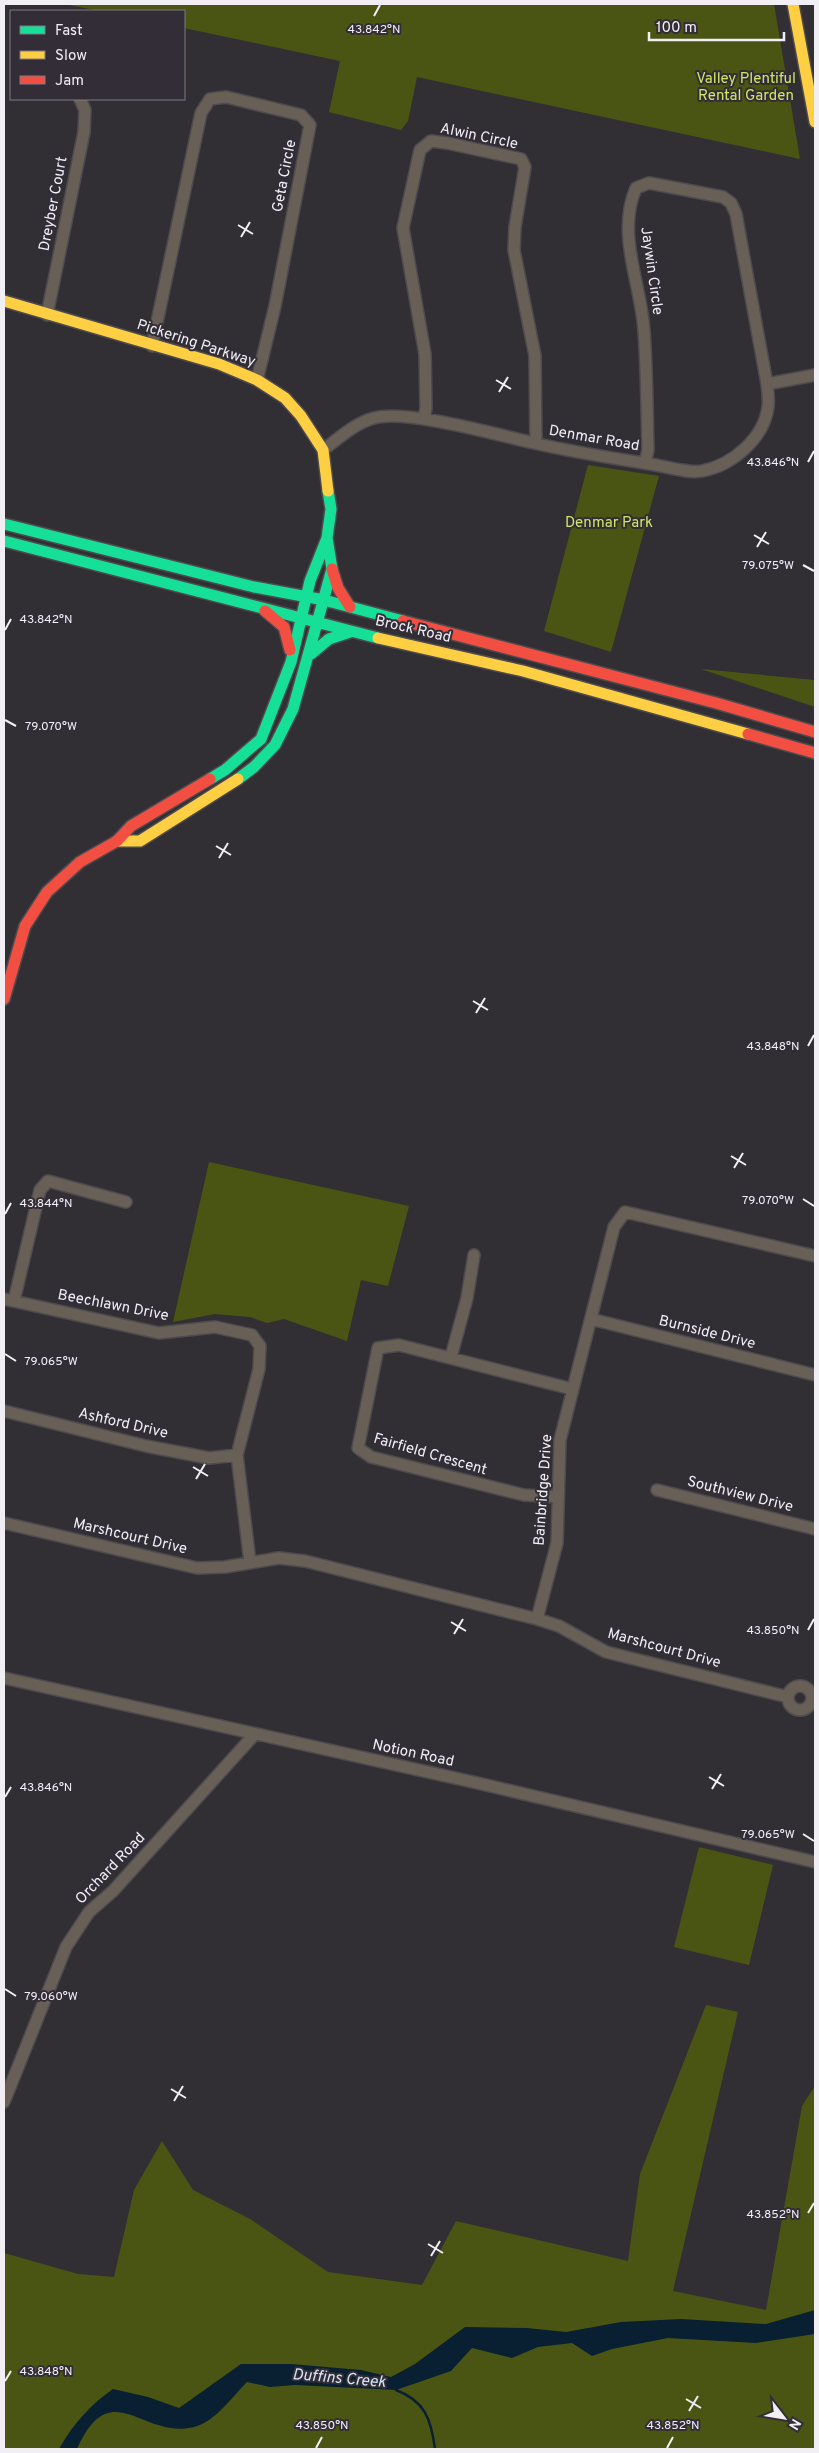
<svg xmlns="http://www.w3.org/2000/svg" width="819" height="2453" font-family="Overpass,sans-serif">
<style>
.green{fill:#4b5513}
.water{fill:#091f32}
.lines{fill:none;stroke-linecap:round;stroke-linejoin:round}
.stream{stroke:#091f32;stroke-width:2.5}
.street-casing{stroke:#4d4b4e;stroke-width:14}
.fast-casing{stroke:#4d4b4e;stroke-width:14}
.slow-casing{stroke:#4d4b4e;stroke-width:14}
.jam-casing{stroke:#4d4b4e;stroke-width:14}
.street{stroke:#686057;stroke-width:11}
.fast{stroke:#16e098;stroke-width:11}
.slow{stroke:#ffcf43;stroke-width:11}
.jam{stroke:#f24e42;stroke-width:11}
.ticks{fill:none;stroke:#f1eef4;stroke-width:2}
.labels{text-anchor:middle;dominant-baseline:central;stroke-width:4;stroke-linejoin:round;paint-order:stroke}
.park-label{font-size:15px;fill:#d0e866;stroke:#322d36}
.street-label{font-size:15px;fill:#f1eef4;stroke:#322d36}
.water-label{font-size:16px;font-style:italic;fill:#d4e6f8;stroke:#322d36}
.ticks-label{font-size:12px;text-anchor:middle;fill:#f1eef4;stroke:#322d36;stroke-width:4;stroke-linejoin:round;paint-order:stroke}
</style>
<rect width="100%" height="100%" fill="#322f34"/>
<path class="green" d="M 64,4 L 774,4 L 800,159 L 417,77 L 408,121 L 401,130 L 329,112 L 340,61 L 184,28 L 184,11 L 100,11 Z
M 588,465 L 659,476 L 611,652 L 544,631 Z
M 701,669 L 815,680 L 815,707 Z
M 209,1162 L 409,1206 L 388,1286 L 361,1280 L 347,1341 L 284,1319 L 267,1323 L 250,1317 L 215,1314 L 173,1322 Z
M 699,1847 L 773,1865 L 749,1965 L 674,1947 Z
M 706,2005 L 738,2012 L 673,2291 L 766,2310 L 802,2106 L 815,2086 L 815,2449 L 4,2449 L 4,2253 L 78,2274 L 114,2277 L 134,2190 L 162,2141 L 193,2190 L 250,2219 L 328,2272 L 422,2285 L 456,2221 L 628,2261 L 640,2174 Z"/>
<path class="water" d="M 815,2310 L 815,2334 L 756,2343 L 668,2338 L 612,2349 L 592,2356 L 572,2343 L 538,2347 L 512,2358 L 472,2348 L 451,2371 L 396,2390 L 295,2385 L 270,2387 L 247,2382 C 232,2397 215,2422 194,2427 C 142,2440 111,2373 77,2449 L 59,2449 C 73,2424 90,2405 113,2389 L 148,2397 L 179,2408 L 241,2364 L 291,2364 L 361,2370 L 391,2377 L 415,2364 L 465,2327 L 527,2328 L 566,2332 L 621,2322 L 681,2319 L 766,2324 Z"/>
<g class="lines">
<path class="stream" d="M 396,2390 C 425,2401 431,2419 435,2449"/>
<g class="street-casing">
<path id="street" d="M 47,315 L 84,132 L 85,110 L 80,99
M 152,346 L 201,113 L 210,99 L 226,97 L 301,115 L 310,125 L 275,306 L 257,380
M 767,384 L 815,375
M 424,419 L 426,408 L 425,354 L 403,228 L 420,150 L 431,141 L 447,143 L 521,159 L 525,167 L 515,227 L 514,250 L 535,356 L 536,443
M 323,450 C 339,438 355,423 374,418 C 406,409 498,435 534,443 C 572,452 611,458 650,464 C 664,466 689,474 702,471 C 733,465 764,438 768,407 C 769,399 768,391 767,384 L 736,214 L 731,203 L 723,197 L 649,183 L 636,188 C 616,234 641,283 644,331 C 647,371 647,411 648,450 L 645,463
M 4,1299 L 159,1333 L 215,1327 L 252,1335 L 260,1346 L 259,1369 L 237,1455 L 250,1562
M 14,1301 L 40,1190 L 48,1181 L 126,1202
M 591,1319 L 815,1375
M 451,1357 L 467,1298 L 474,1255
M 4,1411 L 146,1446 L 209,1458 L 237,1455
M 657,1490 L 815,1529
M 558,1497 L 524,1495 L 371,1457 L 358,1448 L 378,1348 L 399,1345 L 572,1389
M 4,1523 L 197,1568 L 225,1567 L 279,1558 L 305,1561 L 537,1619 L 557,1543 L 560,1440 L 614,1227 L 625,1212 L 815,1256
M 537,1619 L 559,1626 L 606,1652 L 788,1697
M 4,1678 L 473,1782 L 815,1862
M788 1698a12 12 0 1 1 24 0a12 12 0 1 1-24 0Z
M 4,2102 L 66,1947 L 89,1912 L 113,1891 L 254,1735"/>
</g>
<g class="fast-casing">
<path id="fast" d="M 4,524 L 254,587 L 324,600 L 403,621
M 4,541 L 378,638
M 311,654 L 329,639 L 350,632
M 210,779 L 225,770 L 261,739 L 291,662 L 310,581 L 327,538
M 238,779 L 254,767 L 275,745 L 293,709 L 332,569 L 327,538 L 331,509 L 328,491"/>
</g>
<g class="slow-casing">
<path id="slow" d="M 793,4 L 815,122
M 4,301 L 219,364 L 257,380 L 285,398 L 301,416 L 323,450 L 328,491
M 378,638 L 523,671 L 748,734
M 117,841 L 140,841 L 238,779"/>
</g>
<g class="jam-casing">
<path id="jam" d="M 332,569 L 338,588 L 350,607
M 265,611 L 284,627 L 290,650
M 403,621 L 716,703 L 815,732
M 748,734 L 815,753
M 4,999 L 25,926 L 47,892 L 80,862 L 117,841 L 131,826 L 210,779"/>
</g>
<use href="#street" class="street"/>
<use href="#fast" class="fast"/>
<use href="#slow" class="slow"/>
<use href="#jam" class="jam"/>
</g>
<path class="ticks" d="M 374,16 L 380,5M 238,225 L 253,234M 241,237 L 250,222M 496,380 L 511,389M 499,392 L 508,377M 808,462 L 814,451M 754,535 L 769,544M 757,547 L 766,532M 803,565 L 814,571M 5,630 L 11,619M 5,720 L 16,726M 216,846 L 231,855M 219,858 L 228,843M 473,1001 L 488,1010M 476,1013 L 485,998M 808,1046 L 814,1035M 731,1156 L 746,1165M 734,1168 L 743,1153M 803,1199 L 814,1206M 5,1214 L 11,1203M 5,1354 L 16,1361M 193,1467 L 208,1476M 196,1479 L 205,1464M 451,1622 L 466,1631M 808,1630 L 814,1619M 454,1634 L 463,1619M 709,1777 L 724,1786M 712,1789 L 721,1774M 5,1797 L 11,1787M 803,1834 L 814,1841M 5,1989 L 16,1996M 171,2089 L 186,2098M 174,2101 L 183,2086M 808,2213 L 814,2203M 428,2244 L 443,2253M 431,2256 L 440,2241M 5,2381 L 11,2371M 686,2399 L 701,2408M 689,2411 L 698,2396M 316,2448 L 322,2437M 667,2448 L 673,2437"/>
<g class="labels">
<g class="park-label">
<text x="746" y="79">Valley Plentiful<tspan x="746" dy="17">Rental Garden</tspan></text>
<text x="609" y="523">Denmar Park</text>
</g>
<g class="street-label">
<text transform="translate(479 137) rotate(12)">Alwin Circle</text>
<text transform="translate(285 176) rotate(-79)">Geta Circle</text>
<text transform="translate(54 204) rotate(-79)">Dreyber Court</text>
<text transform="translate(651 271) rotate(82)">Jaywin Circle</text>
<text transform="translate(196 344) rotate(18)">Pickering Parkway</text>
<text transform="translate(594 439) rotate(10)">Denmar Road</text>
<text transform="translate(413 630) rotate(13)">Brock Road</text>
<text transform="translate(113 1306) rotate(11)">Beechlawn Drive</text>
<text transform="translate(707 1333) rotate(14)">Burnside Drive</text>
<text transform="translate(123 1424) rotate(13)">Ashford Drive</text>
<text transform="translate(430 1455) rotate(16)">Fairfield Crescent</text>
<text transform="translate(544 1490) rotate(-86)">Bainbridge Drive</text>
<text transform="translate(740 1495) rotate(14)">Southview Drive</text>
<text transform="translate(130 1537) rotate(13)">Marshcourt Drive</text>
<text transform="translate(664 1649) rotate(15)">Marshcourt Drive</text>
<text transform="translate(413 1754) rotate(12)">Notion Road</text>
<text transform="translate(111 1869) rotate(-46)">Orchard Road</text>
</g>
<g class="water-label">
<text transform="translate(339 2379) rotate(5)">Duffins Creek</text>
</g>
</g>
<g class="ticks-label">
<text x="374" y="33">43.842°N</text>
<text x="773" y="466">43.846°N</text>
<text x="768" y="569">79.075°W</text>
<text x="46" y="623">43.842°N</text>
<text x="51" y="730">79.070°W</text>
<text x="773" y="1050">43.848°N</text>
<text x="768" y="1204">79.070°W</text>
<text x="46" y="1207">43.844°N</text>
<text x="51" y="1365">79.065°W</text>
<text x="773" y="1634">43.850°N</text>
<text x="46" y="1791">43.846°N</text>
<text x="768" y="1838">79.065°W</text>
<text x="51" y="2000">79.060°W</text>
<text x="773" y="2218">43.852°N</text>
<text x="46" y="2375">43.848°N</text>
<text x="322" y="2429">43.850°N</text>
<text x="673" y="2429">43.852°N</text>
</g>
<rect width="819" height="2453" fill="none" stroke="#f1eef4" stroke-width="10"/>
<rect x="10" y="10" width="175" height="90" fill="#322d36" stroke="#7e7a82"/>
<rect x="20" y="26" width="25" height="8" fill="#16e098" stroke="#7e7a82"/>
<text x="55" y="35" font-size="15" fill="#f1eef4">Fast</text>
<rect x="20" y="51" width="25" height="8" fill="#ffcf43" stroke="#7e7a82"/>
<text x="55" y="60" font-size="15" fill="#f1eef4">Slow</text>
<rect x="20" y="76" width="25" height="8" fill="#f24e42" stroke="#7e7a82"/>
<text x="55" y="85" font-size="15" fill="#f1eef4">Jam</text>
<g transform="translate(784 2418) rotate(121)" stroke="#322d36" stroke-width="4" paint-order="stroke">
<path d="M0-4L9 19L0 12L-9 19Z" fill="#f1eef4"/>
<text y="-8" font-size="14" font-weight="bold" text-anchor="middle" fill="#f1eef4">N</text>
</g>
<path d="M649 32v8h135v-8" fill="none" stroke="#f1eef4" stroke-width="2.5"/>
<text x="656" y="32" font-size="15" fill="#f1eef4" stroke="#322d36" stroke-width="4" paint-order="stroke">100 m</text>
</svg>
